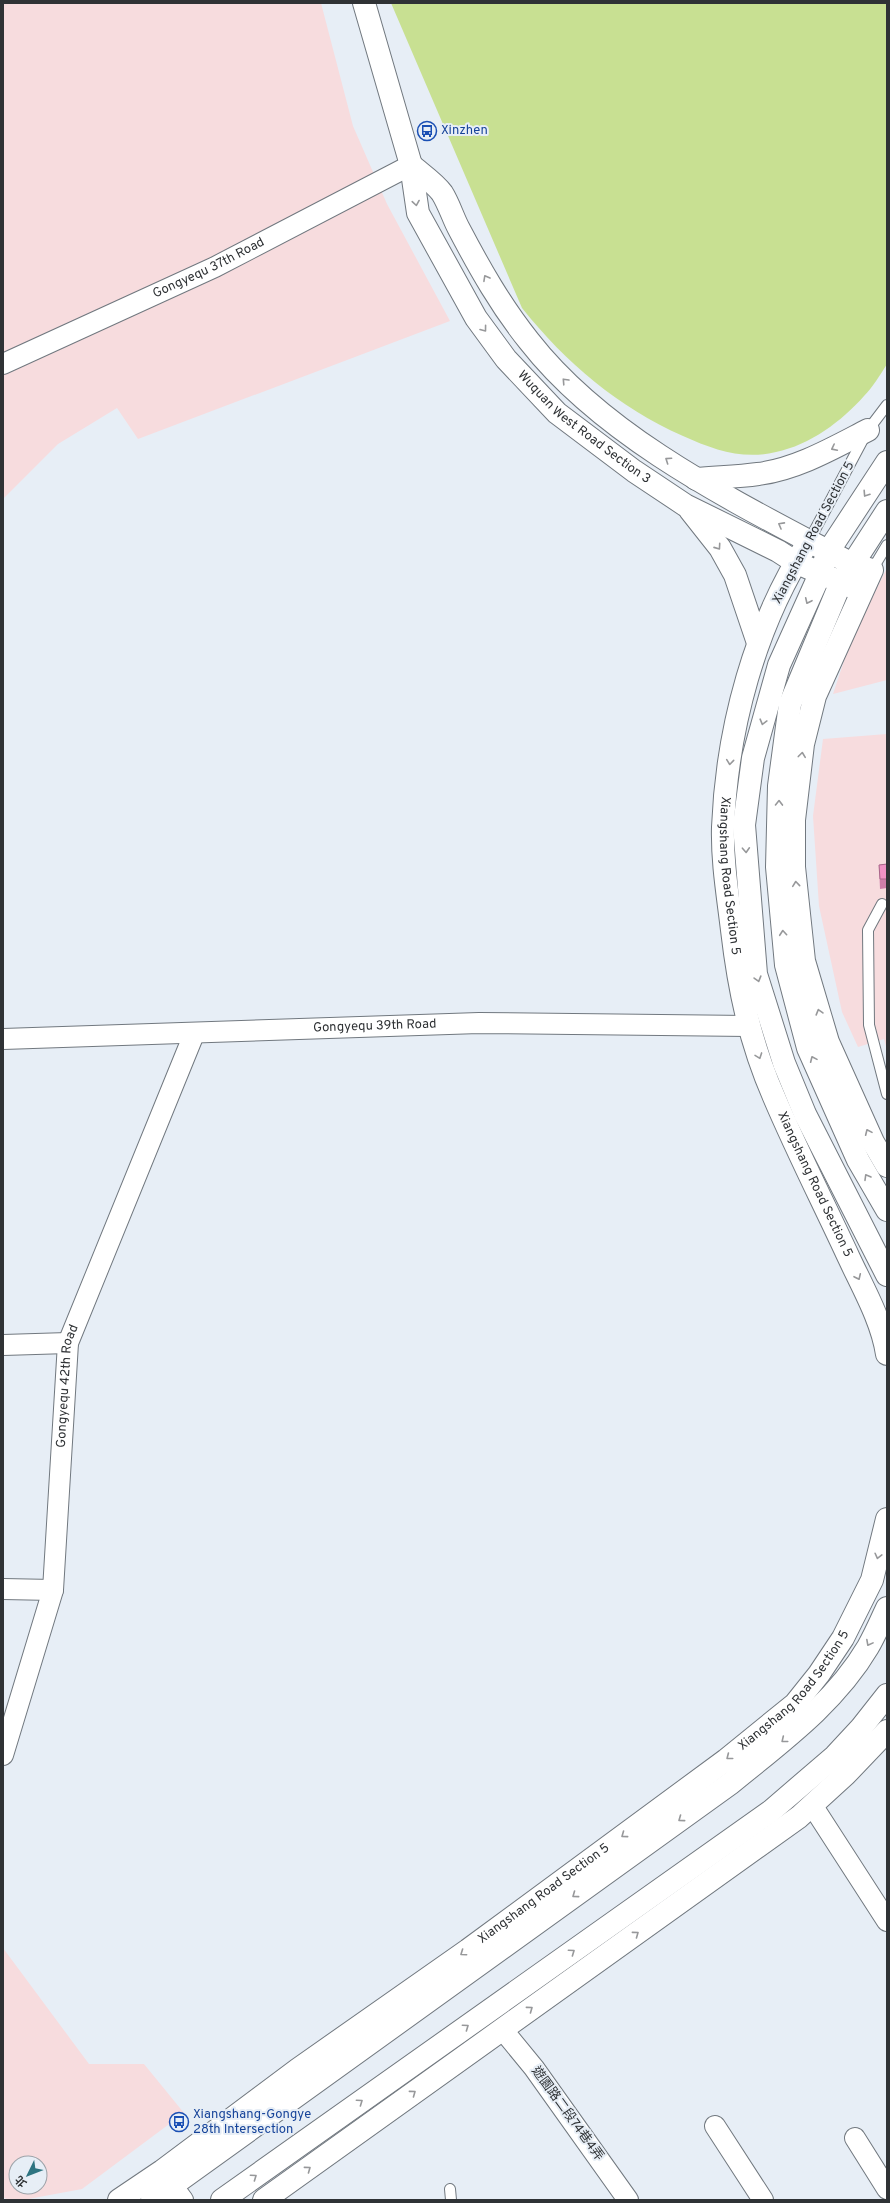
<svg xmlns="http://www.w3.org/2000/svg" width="890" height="2203" font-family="Overpass,'Noto Sans TC',sans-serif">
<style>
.industrial{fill:#f7dcde;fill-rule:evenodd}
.green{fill:#c8e092}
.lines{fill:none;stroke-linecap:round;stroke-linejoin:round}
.service-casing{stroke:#71787f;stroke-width:12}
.minor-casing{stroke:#71787f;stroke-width:22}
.secondary-casing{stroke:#71787f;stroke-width:24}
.service{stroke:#fff;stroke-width:10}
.minor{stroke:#fff;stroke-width:20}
.secondary{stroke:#fff;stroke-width:22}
.wall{fill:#ce7ea9}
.building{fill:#f092c4;stroke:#a86689}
.oneway{stroke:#97989a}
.labels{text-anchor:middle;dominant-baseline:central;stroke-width:4;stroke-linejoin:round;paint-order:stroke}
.transit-label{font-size:13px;fill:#164399;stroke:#e7eef6;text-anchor:start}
.street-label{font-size:13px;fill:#2f3235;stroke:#e7eef6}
</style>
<rect width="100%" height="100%" fill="#e7eef6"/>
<path class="industrial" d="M 3,3 L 321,3 L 353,126 L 387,204 L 450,321 L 138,439 L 117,408 L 58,444 L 3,499 Z
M 887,568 L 887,680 L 833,694 L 852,637 Z
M 887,734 L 887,1050 L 884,1039 L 858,1047 L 842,1012 L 819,906 L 813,816 L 823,739 Z
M 3,1948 L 89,2064 L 144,2064 L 184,2113 L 82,2189 L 23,2200 L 8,2200 L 3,2197 ZM 16,2163 L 40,2163 L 40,2187 L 16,2187 Z"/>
<path class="green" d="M 391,3 L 887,3 L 887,364 C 880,375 873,387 864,396 C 842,421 810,445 776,452 C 743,460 714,450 683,436 C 618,407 566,363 522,308 Z"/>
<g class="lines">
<g class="service-casing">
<path id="service" d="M 809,541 L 868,430 L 887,405
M 872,570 L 887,545
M 882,904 L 868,930 L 869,1025 L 887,1094
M 450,2189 L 451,2200"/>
</g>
<g class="minor-casing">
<g id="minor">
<path id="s1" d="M 3,364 L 215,267 L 411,165"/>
<path id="s2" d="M 3,1039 L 479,1023 L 748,1026"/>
<path d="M 3,1345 L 68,1343"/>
<path d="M 3,1589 L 53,1590"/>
<path id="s3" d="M 3,1755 L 53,1590 L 68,1343 L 194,1034"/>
<path d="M 812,1805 L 887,1921"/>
<path d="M 502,2029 L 534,2068 L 628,2200"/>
<path d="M 715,2126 L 763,2200"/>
<path d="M 855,2138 L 887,2189"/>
<path d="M 163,2173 L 183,2200"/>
</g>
</g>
<g class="secondary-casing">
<g id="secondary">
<path id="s4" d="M 364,3 L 411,165 L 418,213 L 476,318 L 506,359 L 557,413 L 634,471 L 685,505 L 778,551 L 795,562 L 861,591"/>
<path d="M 411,165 C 420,173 435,183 442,193 C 449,204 453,218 459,229 C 480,269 501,306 529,341 C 607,441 742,505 852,564 L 872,570 L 815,696 L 803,744 L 794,820 L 794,867 L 804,961 L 828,1042 L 873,1142 L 887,1166"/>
<path d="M 887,462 L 828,552 L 820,574 L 779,665 L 753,758 L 744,825 L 756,974 L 784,1063 L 805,1114 L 887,1275"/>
<path d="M 696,479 C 716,477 737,477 758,474 C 797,469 833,448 868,430"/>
<path d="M 690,510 L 720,548 L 735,575 L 758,643"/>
<path d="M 887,511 L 841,582 L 790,704 L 779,786 L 777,867 L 786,965 L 808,1048 L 858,1160 L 887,1210"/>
<path id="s5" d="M 809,541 C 755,624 727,728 723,827 C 722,862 728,896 732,930 C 739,990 750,1042 774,1097 C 797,1151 824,1204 849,1258 C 863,1288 882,1321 887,1354"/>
<path id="s6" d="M 119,2200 L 162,2171 L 297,2070 L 468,1950 L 726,1760 L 795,1704 L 819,1674 L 843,1638 L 872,1580 L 887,1519"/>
<path d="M 152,2200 L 731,1783 C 781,1742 835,1703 868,1647 C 875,1635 881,1621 887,1608"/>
<path d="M 222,2200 L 771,1811 L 835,1756 L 861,1728 L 887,1695"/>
<path d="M 264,2200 L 799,1817 L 845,1775 L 887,1731"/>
</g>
</g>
<use href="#service" class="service"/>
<use href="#minor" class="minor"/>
<use href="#secondary" class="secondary"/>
</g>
<path class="wall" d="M 887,864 L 887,888 L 880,889 L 879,865 Z"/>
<path class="building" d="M 887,864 L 887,879 L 880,879 L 879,865 Z"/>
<defs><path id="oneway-chevron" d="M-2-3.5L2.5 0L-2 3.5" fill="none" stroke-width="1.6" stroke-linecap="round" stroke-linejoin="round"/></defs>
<g class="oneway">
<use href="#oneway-chevron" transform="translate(416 203) rotate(81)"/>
<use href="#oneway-chevron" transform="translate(486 278) rotate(-119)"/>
<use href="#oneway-chevron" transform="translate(484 329) rotate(53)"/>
<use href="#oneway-chevron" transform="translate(565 381) rotate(-133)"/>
<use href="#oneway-chevron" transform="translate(834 448) rotate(153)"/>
<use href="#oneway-chevron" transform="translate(668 460) rotate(-146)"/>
<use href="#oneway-chevron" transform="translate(866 494) rotate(123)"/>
<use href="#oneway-chevron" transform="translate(781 525) rotate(-151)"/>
<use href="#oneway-chevron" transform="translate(718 547) rotate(55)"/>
<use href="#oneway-chevron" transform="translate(808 601) rotate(115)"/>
<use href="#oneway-chevron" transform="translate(763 722) rotate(105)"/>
<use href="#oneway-chevron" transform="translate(802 755) rotate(-83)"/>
<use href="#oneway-chevron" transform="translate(730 762) rotate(96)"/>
<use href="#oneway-chevron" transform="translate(779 803) rotate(-89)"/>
<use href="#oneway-chevron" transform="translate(746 850) rotate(87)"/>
<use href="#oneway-chevron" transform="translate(796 884) rotate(-96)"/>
<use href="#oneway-chevron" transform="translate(783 933) rotate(-95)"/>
<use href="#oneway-chevron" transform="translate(758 979) rotate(74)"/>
<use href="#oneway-chevron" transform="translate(819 1012) rotate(-106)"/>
<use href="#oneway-chevron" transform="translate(759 1056) rotate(70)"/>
<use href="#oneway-chevron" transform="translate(813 1059) rotate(-114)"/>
<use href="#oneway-chevron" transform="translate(868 1132) rotate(-114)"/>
<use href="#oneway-chevron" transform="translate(867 1177) rotate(-120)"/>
<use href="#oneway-chevron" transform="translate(858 1277) rotate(65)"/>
<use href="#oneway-chevron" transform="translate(878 1556) rotate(104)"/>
<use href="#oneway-chevron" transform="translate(869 1643) rotate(118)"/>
<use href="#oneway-chevron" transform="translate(784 1740) rotate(141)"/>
<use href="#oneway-chevron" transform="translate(729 1757) rotate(142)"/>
<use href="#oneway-chevron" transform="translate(681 1819) rotate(144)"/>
<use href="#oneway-chevron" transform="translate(624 1835) rotate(144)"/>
<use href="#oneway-chevron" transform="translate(575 1895) rotate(144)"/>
<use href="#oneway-chevron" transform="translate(636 1934) rotate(-36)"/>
<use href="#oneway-chevron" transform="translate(572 1952) rotate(-35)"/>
<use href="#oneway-chevron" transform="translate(463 1953) rotate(145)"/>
<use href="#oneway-chevron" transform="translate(530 2009) rotate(-36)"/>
<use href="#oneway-chevron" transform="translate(466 2027) rotate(-35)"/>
<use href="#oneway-chevron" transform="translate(413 2093) rotate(-36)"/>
<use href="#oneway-chevron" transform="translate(360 2102) rotate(-35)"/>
<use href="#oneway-chevron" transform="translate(308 2169) rotate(-36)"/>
<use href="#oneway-chevron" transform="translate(254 2177) rotate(-35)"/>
</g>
<defs>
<g id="bus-ring" transform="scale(1)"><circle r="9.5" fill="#e7eef6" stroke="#1a4fb4" stroke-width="1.5"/><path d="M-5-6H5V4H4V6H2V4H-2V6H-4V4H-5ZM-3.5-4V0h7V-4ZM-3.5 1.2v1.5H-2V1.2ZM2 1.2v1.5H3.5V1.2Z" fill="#1a4fb4"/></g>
</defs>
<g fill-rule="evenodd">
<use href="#bus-ring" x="427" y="131"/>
<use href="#bus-ring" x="179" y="2122"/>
</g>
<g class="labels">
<g class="transit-label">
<text x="441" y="131">Xinzhen</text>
<text x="193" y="2115">Xiangshang-Gongye<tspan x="193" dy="15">28th Intersection</tspan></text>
</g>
<g class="street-label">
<text stroke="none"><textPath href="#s1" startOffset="227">Gongyequ 37th Road</textPath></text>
<text stroke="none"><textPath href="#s4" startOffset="492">Wuquan West Road Section 3</textPath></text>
<text transform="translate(814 533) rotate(-62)">Xiangshang Road Section 5</text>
<text stroke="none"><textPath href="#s5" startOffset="351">Xiangshang Road Section 5</textPath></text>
<text stroke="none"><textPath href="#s2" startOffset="372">Gongyequ 39th Road</textPath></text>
<text stroke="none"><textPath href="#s5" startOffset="675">Xiangshang Road Section 5</textPath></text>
<text stroke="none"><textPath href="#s3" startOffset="377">Gongyequ 42th Road</textPath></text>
<text stroke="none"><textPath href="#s6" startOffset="848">Xiangshang Road Section 5</textPath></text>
<text stroke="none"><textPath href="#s6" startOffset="524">Xiangshang Road Section 5</textPath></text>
<text transform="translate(567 2114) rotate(54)">遊園路二段74巷4弄</text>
</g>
</g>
<rect width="890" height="2203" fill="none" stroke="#2f3235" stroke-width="8"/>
<g transform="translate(28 2175) rotate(227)"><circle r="19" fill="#e7eef6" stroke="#9da3a9"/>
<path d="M0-3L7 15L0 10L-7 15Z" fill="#2e7481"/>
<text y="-6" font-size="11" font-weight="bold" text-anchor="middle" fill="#2f3235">北</text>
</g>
</svg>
